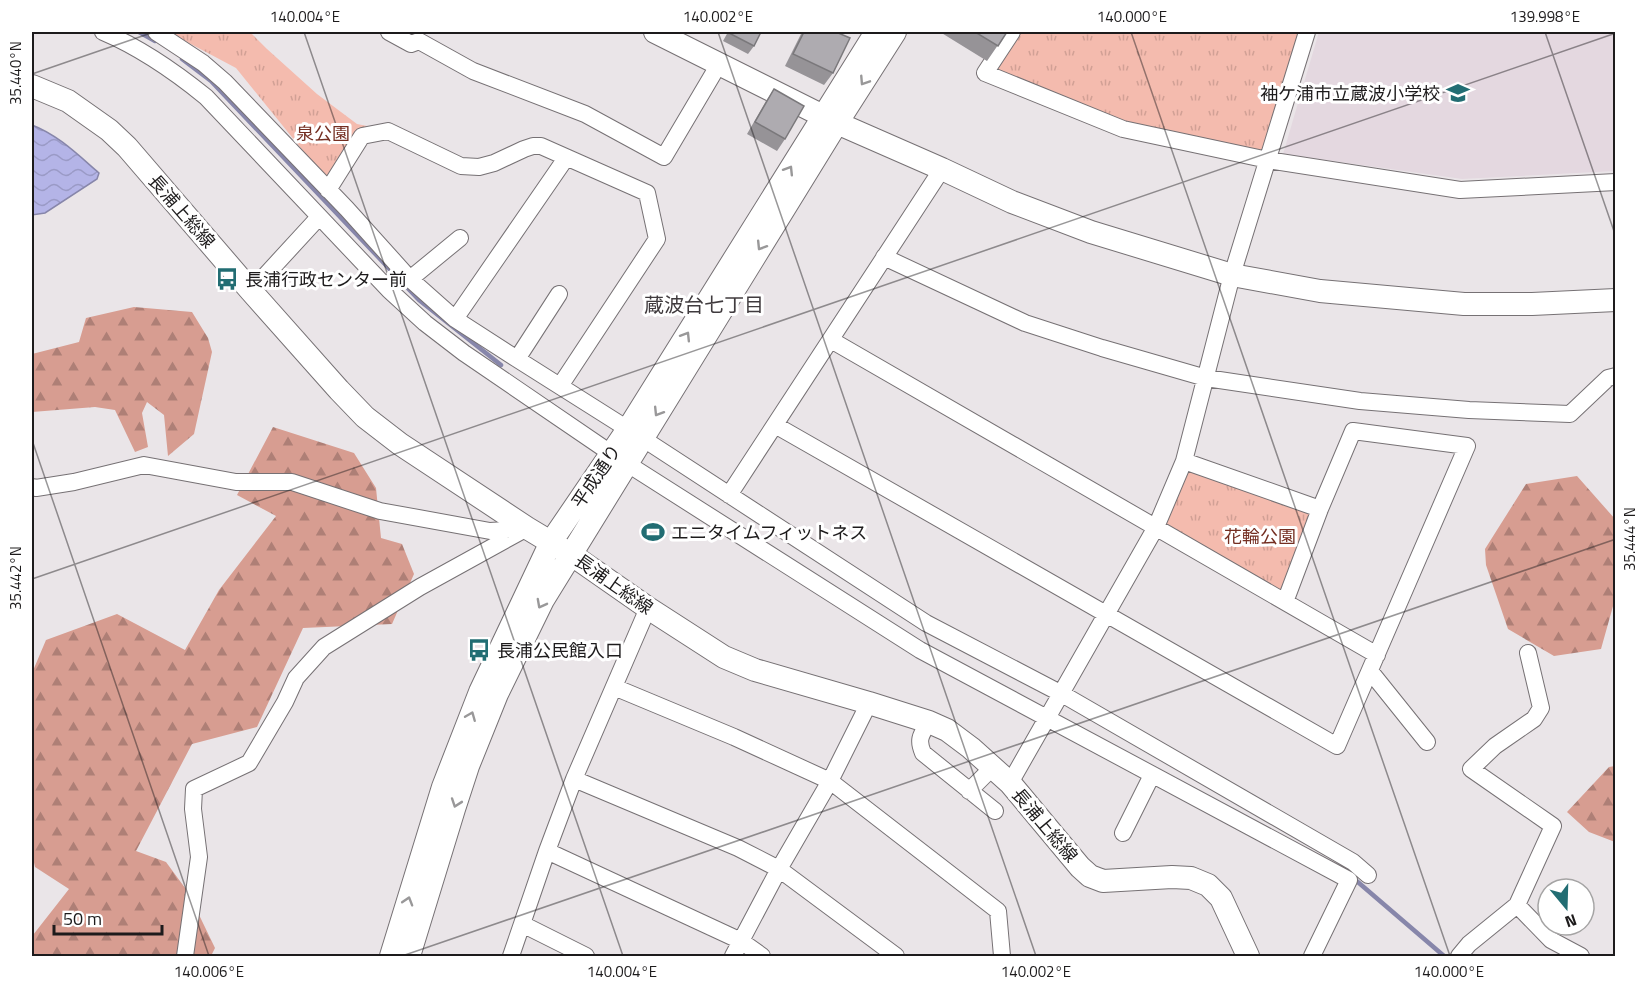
<svg xmlns="http://www.w3.org/2000/svg" width="1647" height="988" font-family="'Titillium Web','Noto Sans JP',sans-serif">
<style>
.built{fill:#e4d8e0}
.forest{fill:url(#forest-firs)}
.park{fill:url(#park-tufts)}
.water{fill:url(#water-waves);stroke:#8786aa;stroke-width:1.5}
.lines{fill:none;stroke-linecap:round;stroke-linejoin:round}
.stream{stroke:#8786aa;stroke-width:4.5}
.street-casing{stroke:#767174;stroke-width:18}
.secondary-casing{stroke:#767174;stroke-width:24}
.street{stroke:#fff;stroke-width:16}
.secondary{stroke:#fff;stroke-width:22}
.wall{fill:#969397}
.building{fill:#aeabb0;stroke:#7a787b;stroke-width:1.5}
.oneway{stroke:#999899}
.ticks{fill:none;stroke:#1d1b1c;stroke-width:1.5;stroke-opacity:0.45}
.labels{text-anchor:middle;dominant-baseline:central;stroke-width:6;stroke-linejoin:round;paint-order:stroke}
.poi-label{font-size:18px;fill:#1d1b1c;stroke:#fff;text-anchor:start}
.park-label{font-size:18px;fill:#742e21;stroke:#fff}
.street-label{font-size:18px;fill:#1d1b1c;stroke:#fff}
.neighbourhood-label{font-size:20px;fill:#403b3e;stroke:#fff}
.neatline{fill:none;stroke:#1d1b1c;stroke-width:2}
.ticks-label{font-size:15px;text-anchor:middle;fill:#1d1b1c}
</style>
<defs>
<pattern id="forest-firs" width="22" height="20" patternUnits="userSpaceOnUse" patternTransform="scale(1.5)"><rect width="22" height="20" fill="#d79d91"/><path d="M5 1l3.5 6h-7zM16 11l3.5 6h-7z" fill="#ae7f76"/></pattern>
<pattern id="park-tufts" width="24" height="20" patternUnits="userSpaceOnUse" patternTransform="scale(1.5)"><rect width="24" height="20" fill="#f4bbae"/><path d="M3 7l-1-3M5 7V3M7 7l1-3M15 17l-1-3M17 17v-4M19 17l1-3" fill="none" stroke="#d1a095"/></pattern>
<pattern id="water-waves" width="16" height="10" patternUnits="userSpaceOnUse" patternTransform="scale(1.5)"><rect width="16" height="10" fill="#b4b4e7"/><path d="M0 5q4-4 8 0t8 0" fill="none" stroke="#9a9ac6"/></pattern>
</defs>
<rect width="100%" height="100%" fill="#eae5e8"/>
<path class="built" d="M 1319,32 L 1615,32 L 1615,171 L 1462,179 L 1283,154 Z"/>
<path class="forest" d="M 134,307 L 192,312 L 208,338 L 212,352 L 194,434 L 168,456 L 164,415 L 147,402 L 142,413 L 148,447 L 135,452 L 115,410 L 95,407 L 32,412 L 32,354 L 79,342 L 86,318 Z
M 273,427 L 354,453 L 376,488 L 381,538 L 402,544 L 414,574 L 392,624 L 303,628 L 257,727 L 192,744 L 136,851 L 166,862 L 188,892 L 215,948 L 211,956 L 32,956 L 32,935 L 33,935 L 69,889 L 35,867 L 32,854 L 32,673 L 46,640 L 117,614 L 185,650 L 219,590 L 276,516 L 237,495 Z
M 1577,476 L 1615,519 L 1615,599 L 1601,649 L 1554,656 L 1508,629 L 1486,565 L 1485,549 L 1526,484 Z
M 1615,766 L 1616,766 L 1615,842 L 1589,832 L 1567,812 L 1609,767 Z"/>
<path class="park" d="M 173,32 L 250,32 L 267,49 L 317,94 L 357,124 L 367,126 L 356,133 L 332,176 L 325,178 L 236,68 L 172,34 Z
M 1012,32 L 1304,32 L 1268,160 L 1123,129 L 985,73 Z
M 1184,461 L 1320,509 L 1285,602 L 1156,527 Z"/>
<path class="water" d="M 32,125 C 58,135 77,154 99,173 L 97,179 L 45,213 L 32,215 Z"/>
<g class="lines">
<path class="stream" d="M 139,32 L 155,41
M 182,59 L 211,81 L 419,300 L 501,365
M 1352,877 L 1444,956"/>
<g class="street-casing">
<path id="street" d="M 103,32 C 141,48 174,71 206,97 L 389,290 L 425,323 L 464,353 L 612,454 L 920,650 L 1349,880 L 1312,956
M 156,32 L 203,63 L 225,82 L 347,209 L 410,279 L 455,319 L 517,359 L 642,438 L 926,623 L 1062,694 L 1353,862 L 1368,875
M 389,32 L 411,44 L 419,41 L 473,71 L 585,114 L 664,157 L 719,64
M 1012,32 L 985,73 L 1123,129 L 1268,160 L 1460,190 L 1616,182
M 328,190 L 362,136 L 388,131 L 461,166 L 479,167 L 494,163 L 524,149 L 533,146 L 541,146 L 647,193 L 657,239 L 560,386
M 884,257 L 1025,323 L 1102,348 L 1206,378 L 1360,401 L 1469,410 L 1570,414 L 1608,378 L 1616,376
M 410,279 L 460,238
M 251,291 L 319,217
M 455,319 L 566,158
M 831,340 L 1377,655
M 517,359 L 559,294
M 775,425 L 1337,746 L 1467,446 L 1353,431 L 1320,509 L 1285,602
M 1184,461 L 1320,509
M 32,487 L 36,488 L 74,482 L 144,465 L 236,482 L 292,482 L 380,511 L 490,531 L 520,529
M 729,495 L 942,169
M 1370,671 L 1427,742
M 614,687 L 734,737 L 830,781 L 998,911 L 1002,956
M 929,722 C 921,735 917,739 923,753 L 995,811
M 574,779 L 738,848 L 779,869 L 896,956
M 1010,783 L 1156,527 L 1184,461 L 1232,275 L 1307,32
M 969,791 L 993,767
M 1123,833 L 1152,775
M 547,851 L 741,941 L 762,956
M 1517,905 L 1551,940 L 1581,956
M 522,924 L 586,956
M 185,956 L 199,857 L 193,809 L 194,789 L 249,763 L 285,702 L 296,678 L 324,647 L 420,587 L 527,528
M 511,956 L 547,851 L 574,779 L 648,608
M 733,956 L 779,869 L 830,781 L 869,703
M 1459,956 L 1469,944 L 1517,905 L 1553,826 L 1471,769 L 1495,746 L 1534,719 L 1541,708 L 1528,653"/>
</g>
<g class="secondary-casing">
<path id="secondary" d="M 655,32 L 837,123 L 942,169 L 1012,202 L 1091,232 L 1232,275 L 1320,291 L 1464,304 L 1532,304 L 1616,300
M 32,86 L 68,101 L 109,130 L 127,147 L 251,291 L 339,390 L 365,417 L 400,444 L 527,528 L 572,555 L 648,608 L 724,657 L 755,670 L 869,703 L 929,722 L 947,730 L 971,748 L 1010,783 L 1080,867 L 1090,876 L 1103,881 L 1172,877 L 1191,878 L 1208,885 L 1221,898 L 1248,956
M 391,956 L 443,787 L 480,692 L 551,542 L 628,429 L 876,32
M 409,956 L 454,809 L 468,766 L 497,694 L 543,600 L 837,123 L 895,32"/>
</g>
<use href="#street" class="street"/>
<use href="#secondary" class="secondary"/>
</g>
<path class="wall" d="M 728,32 L 761,32 L 754,46 L 748,54 L 723,41 Z
M 802,32 L 836,32 L 833,73 L 824,85 L 785,66 Z
M 940,32 L 1007,32 L 987,61 Z
M 774,89 L 785,139 L 777,151 L 747,134 L 766,101 Z"/>
<path class="building" d="M 730,32 L 761,32 L 754,46 L 729,33 Z
M 804,32 L 836,32 L 850,38 L 833,73 L 793,54 Z
M 975,32 L 1007,32 L 998,46 Z
M 774,89 L 804,106 L 785,139 L 755,122 Z"/>
<defs><path id="oneway-chevron" d="M-2-3.5L2.5 0L-2 3.5" fill="none" stroke-width="1.6" stroke-linecap="round" stroke-linejoin="round" transform="scale(1.5)"/></defs>
<g class="oneway">
<use href="#oneway-chevron" transform="translate(864 81) rotate(123)"/>
<use href="#oneway-chevron" transform="translate(789 170) rotate(-58)"/>
<use href="#oneway-chevron" transform="translate(761 246) rotate(122)"/>
<use href="#oneway-chevron" transform="translate(686 336) rotate(-58)"/>
<use href="#oneway-chevron" transform="translate(658 412) rotate(122)"/>
<use href="#oneway-chevron" transform="translate(541 604) rotate(118)"/>
<use href="#oneway-chevron" transform="translate(471 716) rotate(-68)"/>
<use href="#oneway-chevron" transform="translate(456 803) rotate(109)"/>
<use href="#oneway-chevron" transform="translate(408 901) rotate(-73)"/>
</g>
<path class="ticks" d="M 304,32 L 623,956M 718,32 L 1036,956M 1131,32 L 1450,956M 1545,32 L 1616,237M 32,74 L 154,32M 32,440 L 209,956M 32,579 L 1616,33M 402,956 L 1616,539"/>
<defs>
<g id="school-bare" transform="scale(1.8)"><path d="M0-5L7-2L0 1L-7-2ZM-4 1L0 2.5L4 1V4Q0 6-4 4Z" fill="#226d73" stroke="#fff" stroke-width="2.5" paint-order="stroke"/></g>
<g id="bus-bare" transform="scale(1.8)"><path d="M-5-6H5V4H4V6H2V4H-2V6H-4V4H-5ZM-3.5-4V0h7V-4ZM-3.5 1.2v1.5H-2V1.2ZM2 1.2v1.5H3.5V1.2Z" fill="#226d73" stroke="#fff" stroke-width="2.5" paint-order="stroke"/></g>
<g id="stadium-bare" transform="scale(1.8)"><path d="M0-5a6.5 5 0 1 0 0 10a6.5 5 0 1 0 0-10ZM-3.5-1.8h7v3.6h-7Z" fill="#226d73" stroke="#fff" stroke-width="2.5" paint-order="stroke"/></g>
</defs>
<g fill-rule="evenodd">
<use href="#school-bare" x="1458" y="93"/>
<use href="#bus-bare" x="227" y="279"/>
<use href="#stadium-bare" x="653" y="532"/>
<use href="#bus-bare" x="479" y="650"/>
</g>
<g class="labels">
<g class="poi-label">
<text x="1440" y="93" text-anchor="end">袖ケ浦市立蔵波小学校</text>
<text x="245" y="279">長浦行政センター前</text>
<text x="671" y="532">エニタイムフィットネス</text>
<text x="497" y="650">長浦公民館入口</text>
</g>
<g class="park-label">
<text x="323" y="133">泉公園</text>
<text x="1260" y="536">花輪公園</text>
</g>
<g class="street-label">
<text transform="translate(182 211) rotate(49)">長浦上総線</text>
<text transform="translate(596 476) rotate(-56)">平成通り</text>
<text transform="translate(614 584) rotate(35)">長浦上総線</text>
<text transform="translate(1045 825) rotate(50)">長浦上総線</text>
</g>
<g class="neighbourhood-label">
<text x="704" y="304">蔵波台七丁目</text>
</g>
</g>
<rect width="1647" height="988" fill="none" stroke="#ffffff" stroke-width="66"/>
<g transform="translate(1566 907) rotate(161)"><circle r="28" fill="#ffffff" stroke="#a5a4a4" stroke-width="1.5"/>
<path d="M0-4.5L10 22L0 15L-10 22Z" fill="#226d73"/>
<text y="-9" font-size="16" font-weight="bold" text-anchor="middle" fill="#1d1b1c">N</text>
</g>
<path d="M54 925v9h108v-9" fill="none" stroke="#1d1b1c" stroke-width="3"/>
<text x="63" y="925" font-size="18" fill="#1d1b1c" stroke="#ffffff" stroke-width="4.5" paint-order="stroke">50 m</text>
<rect x="33" y="33" width="1581" height="922" class="neatline"/>
<g class="ticks-label">
<text x="305" y="22">140.004°E</text>
<text x="718" y="22">140.002°E</text>
<text x="1132" y="22">140.000°E</text>
<text x="1545" y="22">139.998°E</text>
<text transform="translate(16 73) rotate(-90)" y="5">35.440°N</text>
<text transform="translate(1630 539) rotate(-90)" y="5">35.444°N</text>
<text transform="translate(16 578) rotate(-90)" y="5">35.442°N</text>
<text x="209" y="977">140.006°E</text>
<text x="622" y="977">140.004°E</text>
<text x="1036" y="977">140.002°E</text>
<text x="1449" y="977">140.000°E</text>
</g>
</svg>
